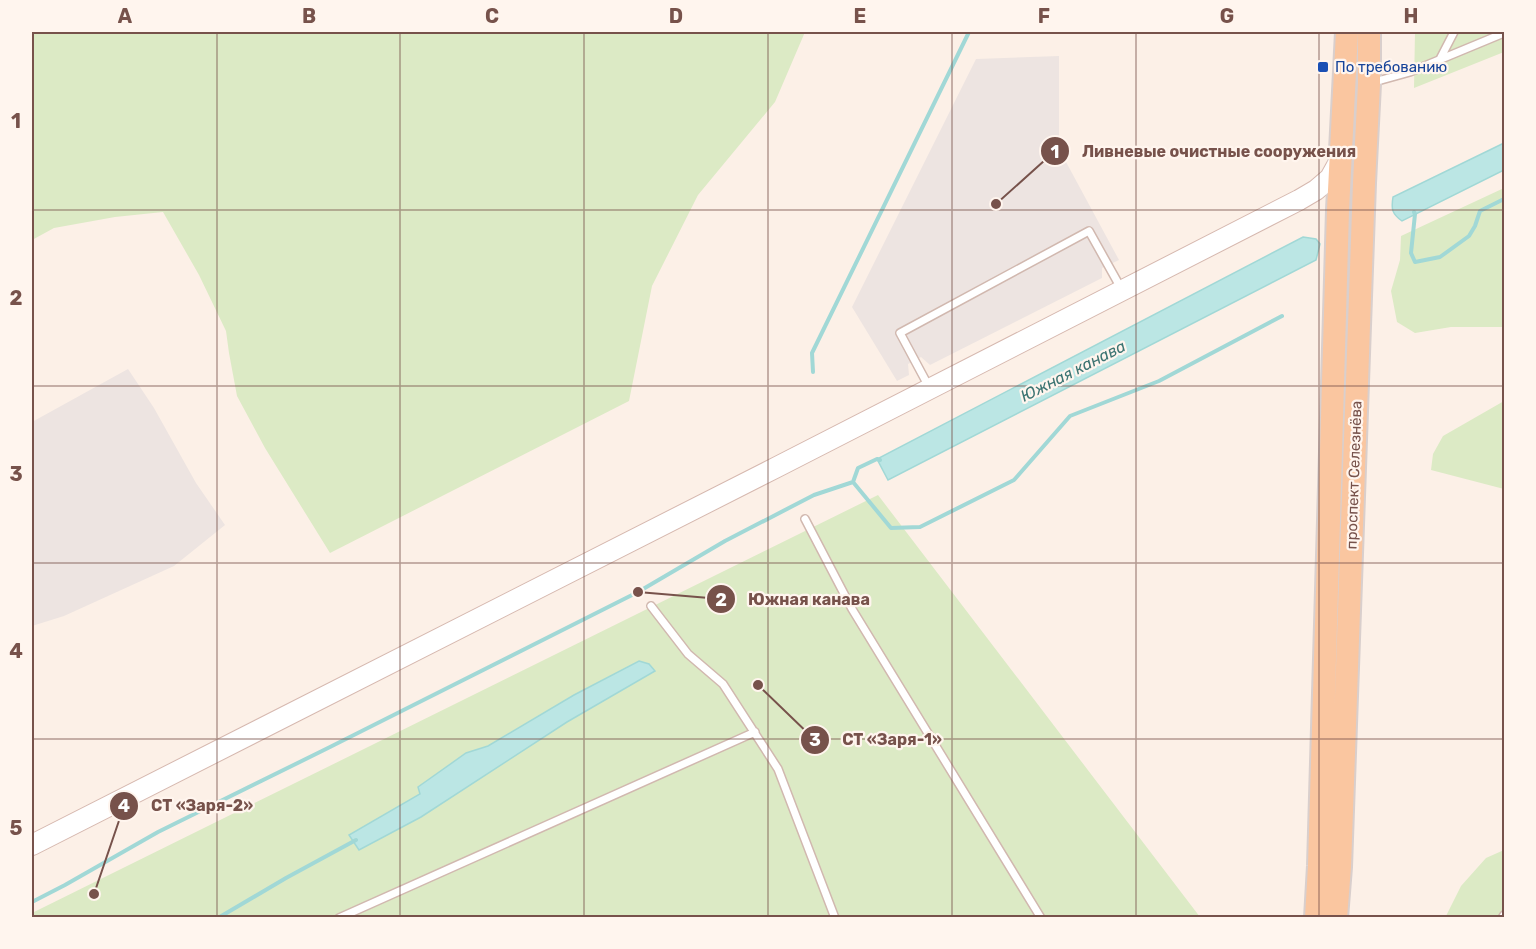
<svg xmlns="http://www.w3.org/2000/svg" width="1536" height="949" font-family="Rubik,sans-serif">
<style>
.industrial{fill:#ede4e1}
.green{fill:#dceac5}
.water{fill:#bbe6e4;stroke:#a1d8d6;stroke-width:1.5}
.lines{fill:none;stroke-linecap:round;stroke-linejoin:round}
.stream{stroke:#a1d8d6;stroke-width:4}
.service-casing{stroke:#d1b8af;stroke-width:10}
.secondary-casing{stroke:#d6b8af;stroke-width:22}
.primary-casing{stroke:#d9cfcd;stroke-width:26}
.service{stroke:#fff;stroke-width:7}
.secondary{stroke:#fff;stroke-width:20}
.primary{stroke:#fac6a0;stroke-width:22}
.grid{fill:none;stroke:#77524b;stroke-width:1.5;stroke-opacity:0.55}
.transit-dot{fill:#1a4fb4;stroke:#fff5ee;stroke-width:2}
.labels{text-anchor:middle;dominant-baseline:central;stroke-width:4.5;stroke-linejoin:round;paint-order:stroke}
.transit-label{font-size:15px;fill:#164399;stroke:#fff5ee;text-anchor:start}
.street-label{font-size:15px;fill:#77524b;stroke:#fff5ee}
.water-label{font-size:16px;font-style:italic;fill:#3c7472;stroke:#fff5ee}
.leader{fill:none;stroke:#77524b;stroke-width:2}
.callout-dot{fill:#77524b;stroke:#fff5ee;stroke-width:2}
.mark-label{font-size:18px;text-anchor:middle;font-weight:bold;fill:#fff}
.callout-label{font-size:16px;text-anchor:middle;font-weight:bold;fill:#77524b;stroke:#fff5ee;stroke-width:4.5;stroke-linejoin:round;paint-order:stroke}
.neatline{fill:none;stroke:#77524b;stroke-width:2}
.grid-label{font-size:20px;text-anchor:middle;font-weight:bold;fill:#77524b}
</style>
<rect width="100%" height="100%" fill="#fcf0e7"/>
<path class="industrial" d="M 1059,56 L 1059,149 L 1119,260 L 1102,268 L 1102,278 L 930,365 L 921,357 L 908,364 L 909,375 L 897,381 L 852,307 L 976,59 Z
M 128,369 L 154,408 L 196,483 L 225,525 L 174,566 L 64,616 L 32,626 L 32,422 Z"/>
<path class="green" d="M 32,32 L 805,32 L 775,102 L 698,195 L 652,286 L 629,401 L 330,553 L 265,448 L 237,396 L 229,353 L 226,331 L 199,275 L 163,212 L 115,217 L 54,228 L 32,240 Z
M 1415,32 L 1504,32 L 1504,52 L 1414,88 Z
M 1504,188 L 1504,327 L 1451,327 L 1415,333 L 1397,322 L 1391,291 L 1400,260 L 1401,236 Z
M 1504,401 L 1504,489 L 1431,470 L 1433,454 L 1443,436 Z
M 878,495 L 1200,917 L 32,918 L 32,913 Z
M 1504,850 L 1504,917 L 1445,918 L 1461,886 L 1486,858 Z"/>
<path class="water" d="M 1504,143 L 1504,170 L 1402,221 C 1392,214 1391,209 1393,197 Z
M 1303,237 L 1316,239 L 1320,244 L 1316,260 L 888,480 L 877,459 Z
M 639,661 L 649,664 L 655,671 L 567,722 L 421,817 L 359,850 L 349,835 L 420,794 L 418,787 L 466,753 L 488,746 L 574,695 Z"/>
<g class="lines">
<path class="stream" d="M 1414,212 L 1415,214 L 1411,253 L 1415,262 L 1440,257 L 1469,236 L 1475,226 L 1480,211 L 1504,199
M 813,372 L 812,353 L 969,32
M 853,482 L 891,528 L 920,527 L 1014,480 L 1070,416 L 1159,381 L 1282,316
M 32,902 L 65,885 L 158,832 L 328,748 L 638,592 L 725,541 L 814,495 L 853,482 L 858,468 L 877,459 L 880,460
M 218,918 L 286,878 L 356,840"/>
<g class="service-casing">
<path id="service" d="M 1440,59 L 1454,32
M 1374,82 L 1410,72 L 1504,33
M 929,387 L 900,333 L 1089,231 L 1122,290
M 805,519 L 852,609 L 1041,918
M 651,606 L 688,654 L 723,684 L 778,769 L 835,918
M 339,918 L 755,732
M 1502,918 L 1504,915"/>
</g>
<g class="secondary-casing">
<path id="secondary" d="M 32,845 L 777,467 L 1299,200 L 1316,190 L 1330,178 L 1340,160"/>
</g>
<g class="primary-casing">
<path id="primary" d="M 1316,918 L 1319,866 L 1338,210 L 1347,32
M 1336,918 L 1340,867 L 1364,183 L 1369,84 L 1369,32"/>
</g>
<use href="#service" class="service"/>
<use href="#secondary" class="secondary"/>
<use href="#primary" class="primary"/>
</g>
<path class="grid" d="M 217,32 L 217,918M 400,32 L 400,918M 584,32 L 584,918M 768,32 L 768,918M 952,32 L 952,918M 1136,32 L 1136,918M 1319,32 L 1319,918M 32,210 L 1504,210M 32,386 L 1504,386M 32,563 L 1504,563M 32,739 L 1504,739"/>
<rect class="transit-dot" x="1317" y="61" width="12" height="12" rx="3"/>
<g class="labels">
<g class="transit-label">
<text x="1335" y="67">По требованию</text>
</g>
<g class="street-label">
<text transform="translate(1354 475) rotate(-88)">проспект Селезнёва</text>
</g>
<g class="water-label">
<text transform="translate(1073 371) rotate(-27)">Южная канава</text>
</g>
</g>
<path class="leader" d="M996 204L1055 151M638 592L721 599M758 685L815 740M94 894L124 806"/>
<g class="callout-dot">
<circle cx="996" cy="204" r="6"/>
<circle cx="638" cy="592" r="6"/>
<circle cx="758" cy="685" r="6"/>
<circle cx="94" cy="894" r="6"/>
<circle cx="1055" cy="151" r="15"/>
<circle cx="721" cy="599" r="15"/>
<circle cx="815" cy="740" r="15"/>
<circle cx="124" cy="806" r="15"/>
</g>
<g class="mark-label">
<text x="1055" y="158">1</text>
<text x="721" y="606">2</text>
<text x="815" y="746">3</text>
<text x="124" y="812">4</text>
</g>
<g class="callout-label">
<text x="1219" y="157">Ливневые очистные сооружения</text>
<text x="809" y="605">Южная канава</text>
<text x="892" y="745">СТ «Заря-1»</text>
<text x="202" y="811">СТ «Заря-2»</text>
</g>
<rect width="1536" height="949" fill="none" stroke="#fff5ee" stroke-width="66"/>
<rect x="33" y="33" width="1470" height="883" class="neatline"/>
<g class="grid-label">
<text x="125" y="23">A</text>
<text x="309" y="23">B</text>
<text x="492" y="23">C</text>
<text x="676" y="23">D</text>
<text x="860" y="23">E</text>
<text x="1044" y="23">F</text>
<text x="1227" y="23">G</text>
<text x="1411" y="23">H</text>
<text x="16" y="128">1</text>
<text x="16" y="305">2</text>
<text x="16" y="481">3</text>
<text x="16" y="658">4</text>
<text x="16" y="835">5</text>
</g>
</svg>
